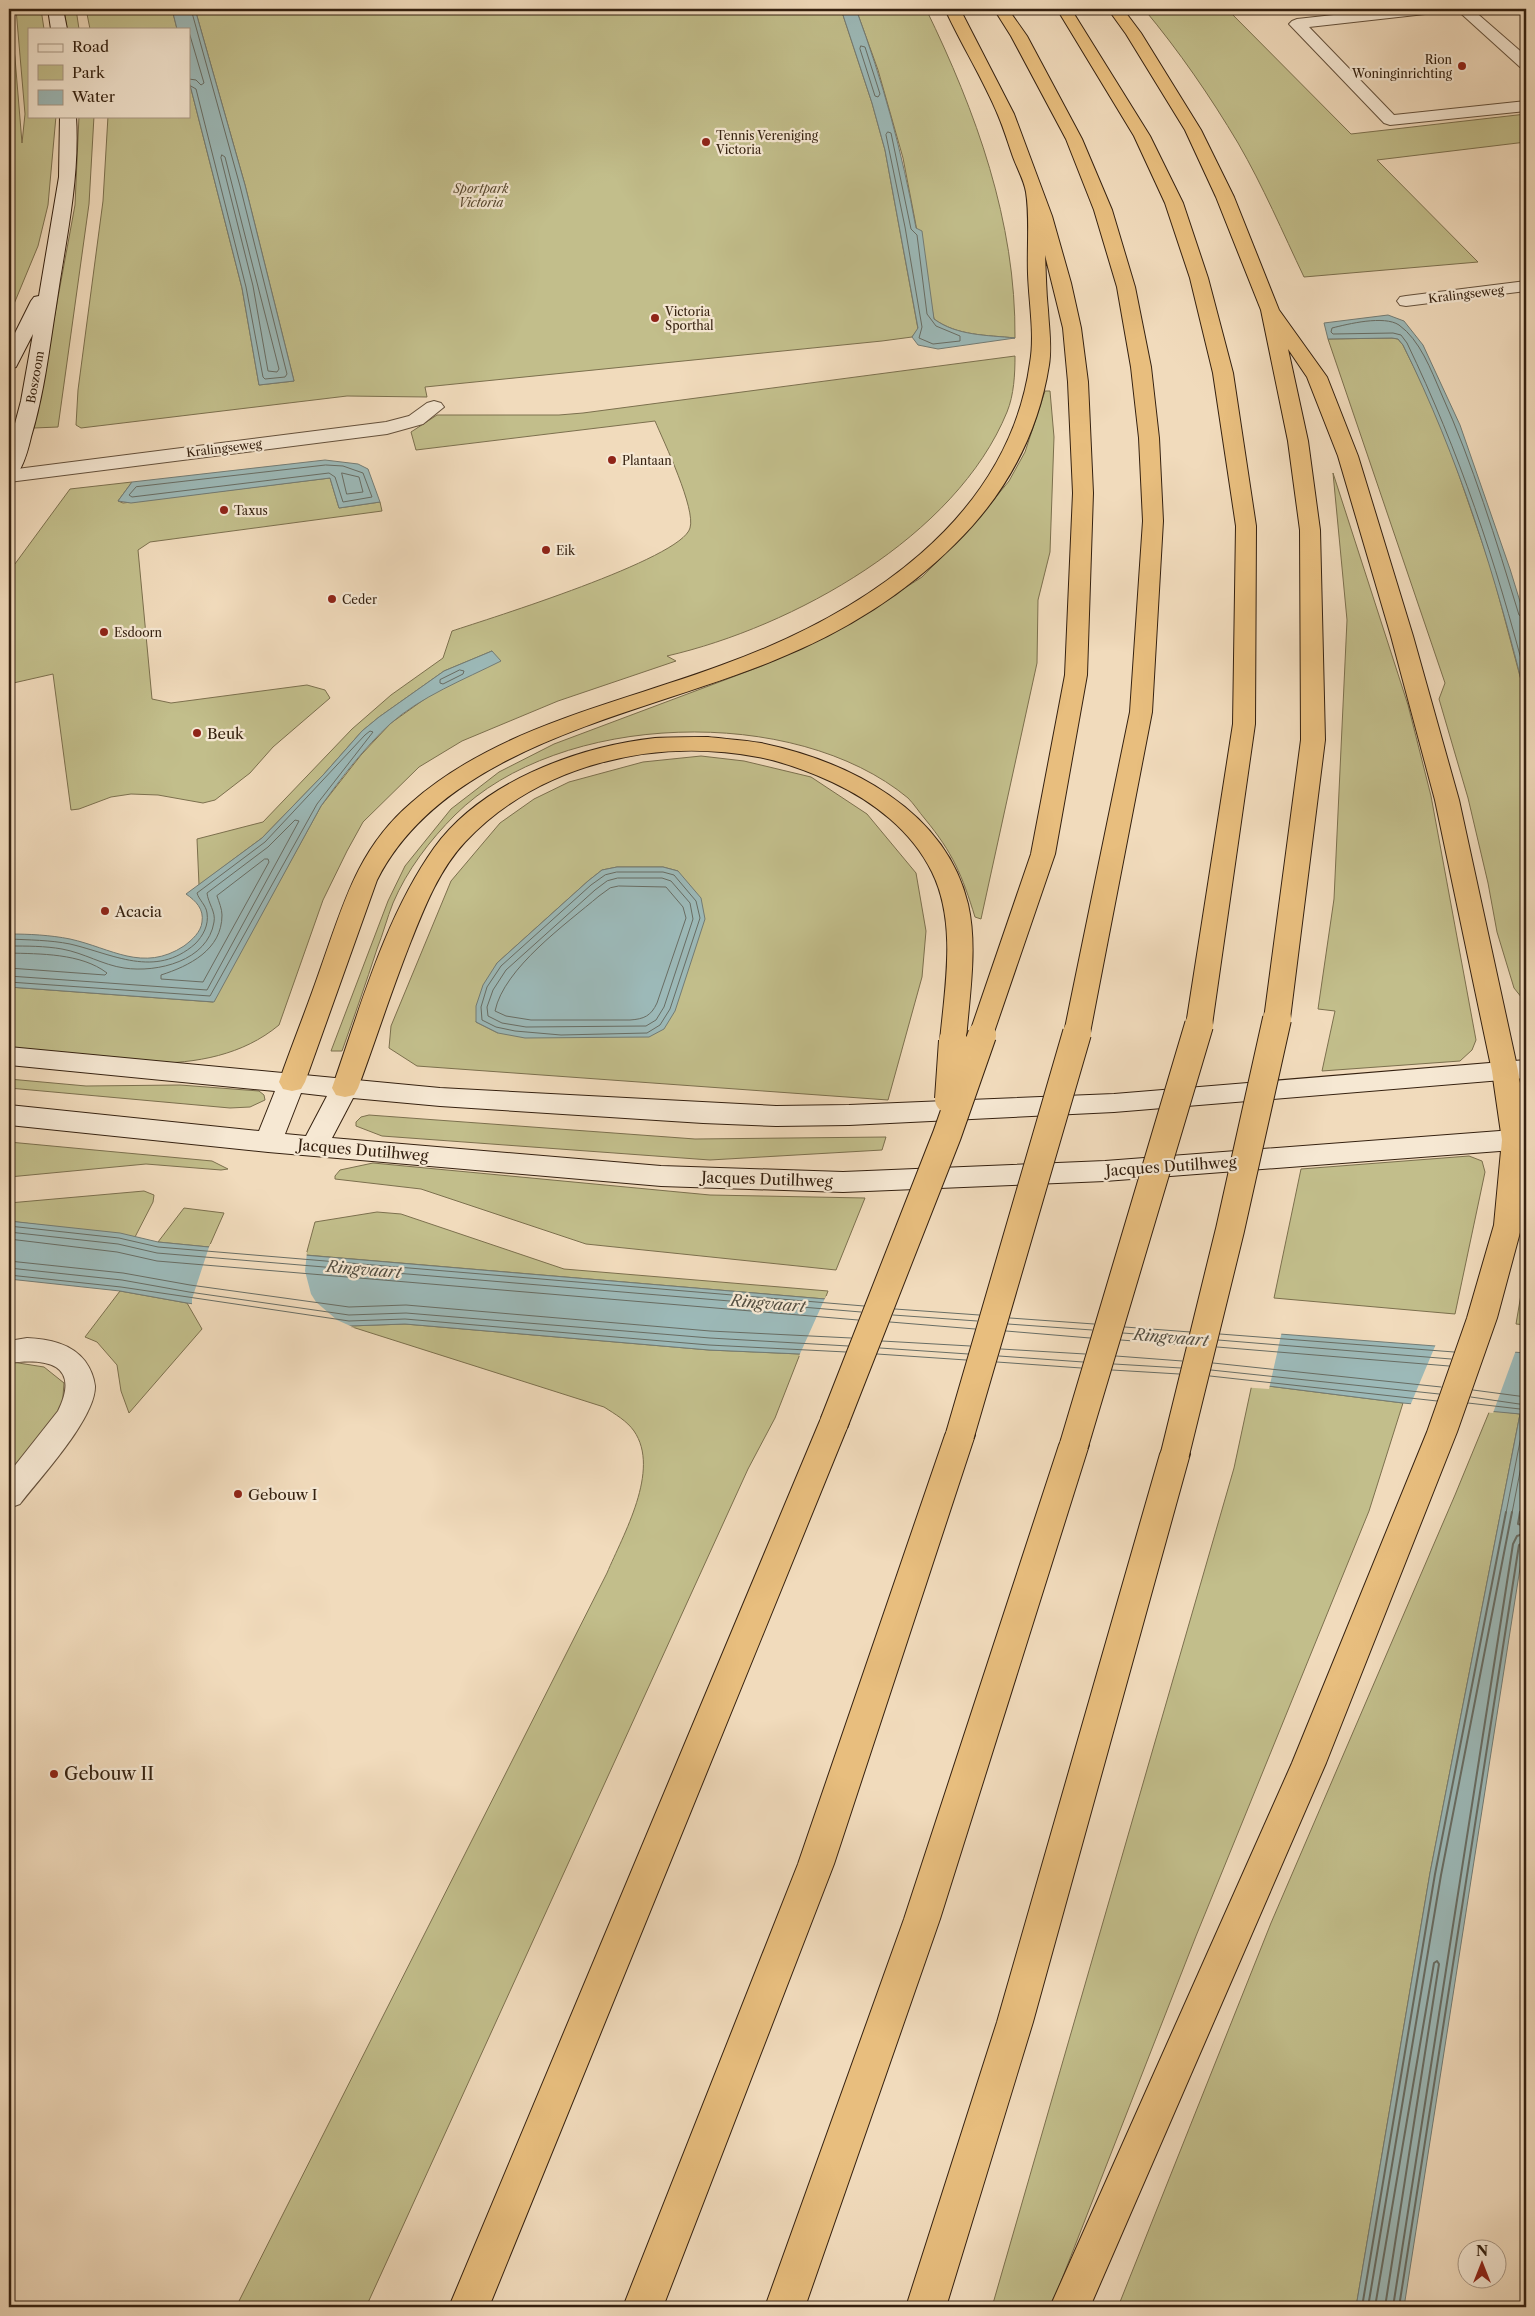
<svg xmlns="http://www.w3.org/2000/svg" width="1535" height="2316" font-family="'Libre Caslon Text',serif">
<style>
.green{fill:#c2be8b;stroke:#7c704e;fill-rule:evenodd}
.water{fill:#9cb9b8;stroke:#737c75}
.pier{fill:#f1dbbc}
.lines{fill:none;stroke-linecap:round;stroke-linejoin:round}
.shore-far1{stroke:#686d64;stroke-width:1}
.shore{stroke:#686d64;stroke-width:2}
.minor-casing{stroke:#64503b;stroke-width:2}
.secondary-casing{stroke:#352110;stroke-width:2}
.motorway-casing{stroke:#352110;stroke-width:2}
.minor{fill:#f6e8d3;fill-rule:evenodd}
.secondary{fill:#f6e8d3;fill-rule:evenodd}
.motorway{fill:#e8be7e;fill-rule:evenodd}
.motorway-bridge-casing{stroke:#352110;stroke-width:30;stroke-linecap:butt}
.motorway-bridge{stroke:#e8be7e;stroke-width:28}
.poi-dot{fill:#8f2418;stroke:#f6e8d3;stroke-width:2}
.labels{text-anchor:middle;dominant-baseline:central;stroke-width:4.5;stroke-linejoin:round;paint-order:stroke}
.far-poi-label{font-size:12px;fill:#352110;stroke:#f6e8d3;text-anchor:start}
.far-park-label{font-size:12px;font-style:italic;fill:#58482f;stroke:#f6e8d3}
.far-street-label{font-size:12px;fill:#352110;stroke:#f6e8d3}
.poi-label{font-size:15px;fill:#352110;stroke:#f6e8d3;text-anchor:start}
.street-label{font-size:15px;fill:#352110;stroke:#f6e8d3}
.water-label{font-size:16px;font-style:italic;fill:#544f42;stroke:#f6e8d3}
.near-poi-label{font-size:18px;fill:#352110;stroke:#f6e8d3;text-anchor:start}
</style>
<rect width="100%" height="100%" fill="#f1dbbc"/>
<filter id="stains"><feTurbulence type="fractalNoise" baseFrequency=".004" numOctaves="4"/><feColorMatrix values="0 0 0 0 .2 0 0 0 0 .09 0 0 0 0 .02 0 0 0 .5 -.17"/></filter>
<radialGradient id="worn" r=".72"><stop offset=".6" stop-color="#630" stop-opacity="0"/><stop offset="1" stop-color="#630" stop-opacity=".3"/></radialGradient>
<path class="green" d="M 9,9 L 15,58 L 22,143 L 25,114 L 16,9 L 41,9 L 44,29 L 29,29 L 29,116 L 56,116 L 48,205 L 38,246 L 9,316 Z
M 64,9 L 76,9 L 79,29 L 67,29 Z
M 86,9 L 172,9 L 177,29 L 90,29 Z
M 195,9 L 841,9 L 872,103 L 885,150 L 918,329 L 912,337 L 882,341 L 425,387 L 427,397 L 347,396 L 81,428 L 76,425 L 78,390 L 103,201 L 108,116 L 189,116 L 189,81 L 242,288 L 259,385 L 294,381 L 245,185 Z
M 856,9 L 926,9 C 976,112 1016,221 1015,338 C 987,335 957,336 934,319 L 903,158 L 878,70 Z
M 1144,9 L 1227,9 L 1351,134 L 1526,114 L 1526,142 L 1377,160 L 1478,262 L 1304,277 C 1283,233 1263,186 1238,143 C 1210,96 1179,51 1144,9 Z
M 79,116 L 94,116 L 89,204 L 58,427 L 34,428 L 75,205 Z
M 1392,338 L 1398,339 L 1403,345 L 1429,398 L 1449,446 L 1492,571 L 1526,699 L 1526,1003 L 1514,988 L 1497,932 L 1488,883 L 1468,798 L 1439,699 L 1445,683 L 1328,339 Z
M 1015,356 C 1015,374 1014,395 1007,412 C 956,537 793,627 667,656 L 676,661 L 558,701 L 462,741 L 419,767 L 363,822 L 347,851 L 323,900 L 279,1025 C 207,1085 94,1059 9,1050 L 9,987 L 213,1002 L 321,806 L 361,755 L 391,723 L 492,651 L 444,671 L 379,717 L 362,731 L 324,774 L 262,838 L 199,885 L 197,839 L 263,822 L 352,729 L 391,695 L 443,658 L 452,631 C 488,619 682,559 690,528 C 696,509 664,442 655,421 L 416,450 L 411,432 L 437,415 L 559,415 L 583,413 Z
M 1045,391 L 1050,391 L 1054,437 L 1050,552 L 1038,600 L 1037,663 L 981,919 L 975,917 C 962,875 953,853 925,819 C 919,812 914,804 908,798 C 795,704 559,711 455,815 C 430,840 407,870 393,903 C 387,918 383,934 377,949 C 366,983 354,1017 342,1051 L 331,1051 L 388,901 L 405,866 L 451,809 L 499,772 L 554,744 L 762,666 L 863,615 L 922,577 L 973,525 L 1009,481 L 1025,452 Z
M 1333,473 L 1408,705 L 1431,796 L 1476,1040 L 1472,1050 L 1460,1061 L 1322,1071 L 1335,1011 L 1318,1009 L 1334,899 L 1347,620 Z
M 330,478 L 339,508 L 380,502 L 382,511 L 150,542 L 138,550 L 152,699 L 171,703 L 307,685 L 325,690 L 330,698 L 273,747 L 250,773 L 215,800 L 203,803 L 158,795 L 131,794 L 111,797 L 79,809 L 71,810 L 53,674 L 9,684 L 9,572 L 70,489 L 132,482 L 118,501 L 123,503 Z
M 701,756 L 744,761 L 811,777 L 867,814 L 916,873 L 926,931 L 922,977 L 888,1100 L 417,1066 L 389,1048 L 391,1026 L 451,881 L 500,823 L 534,799 L 569,782 L 643,762 ZM 617,867 L 663,867 L 678,871 L 498,1033 L 476,1022 L 497,963 L 588,881 L 602,870 Z
M 9,1079 L 86,1086 L 180,1085 L 259,1091 L 264,1095 L 265,1100 L 250,1107 L 230,1108 L 9,1088 Z
M 369,1115 L 695,1139 L 886,1137 L 882,1150 L 710,1160 L 382,1136 L 356,1126 L 356,1122 L 361,1117 Z
M 9,1142 L 212,1161 L 228,1169 L 221,1170 L 146,1164 L 9,1177 Z
M 1469,1156 L 1482,1161 L 1485,1172 L 1455,1314 L 1274,1298 L 1301,1169 Z
M 373,1163 L 710,1195 L 865,1198 L 836,1270 L 586,1244 L 421,1189 L 335,1179 L 335,1176 L 340,1170 Z
M 144,1191 L 154,1195 L 153,1202 L 135,1237 L 9,1221 L 9,1203 Z
M 184,1208 L 224,1213 L 209,1247 L 158,1242 Z
M 377,1212 L 401,1214 L 564,1269 L 828,1291 L 825,1299 L 306,1255 L 315,1222 Z
M 1526,1265 L 1526,1325 L 1516,1324 Z
M 120,1291 L 187,1303 L 202,1329 L 129,1413 L 121,1391 L 117,1365 L 97,1342 L 85,1337 Z
M 405,1324 L 709,1350 L 800,1354 L 775,1418 L 748,1469 L 366,2307 L 236,2307 L 607,1573 C 623,1535 661,1470 634,1431 C 627,1421 615,1414 604,1407 L 349,1326 Z
M 12,1362 L 44,1367 L 64,1383 L 62,1410 L 9,1477 L 9,1363 Z
M 1252,1384 L 1403,1403 L 1369,1511 L 1196,1936 L 1051,2307 L 992,2307 L 1234,1468 Z
M 1490,1410 L 1520,1414 L 1430,1873 L 1356,2307 L 1118,2307 L 1271,1923 L 1455,1495 Z"/>
<path class="water" d="M 172,9 L 195,9 L 245,185 L 294,381 L 259,385 L 242,288 L 189,81 L 189,29 L 177,29 Z
M 841,9 L 856,9 C 883,82 902,151 916,228 L 922,231 L 934,319 C 957,336 987,335 1015,338 L 938,349 L 918,345 L 912,337 L 918,328 L 885,150 L 872,103 Z
M 1388,315 L 1404,321 L 1423,345 L 1460,425 L 1510,569 L 1526,621 L 1526,699 C 1496,577 1459,458 1403,345 L 1398,339 L 1392,338 L 1328,339 L 1324,323 Z
M 325,460 L 358,464 L 368,469 L 380,502 L 339,508 L 330,478 L 131,503 L 118,501 L 132,482 Z
M 492,651 L 501,661 C 465,679 420,697 390,724 C 364,748 342,777 321,806 L 214,1002 L 9,987 L 9,934 C 29,934 50,935 70,939 C 111,948 143,973 184,946 C 192,940 201,932 202,922 C 204,909 196,901 186,894 L 262,838 L 324,774 L 362,731 L 379,717 L 444,671 Z
M 617,867 L 663,867 L 678,871 L 701,898 L 705,919 L 675,1011 L 664,1029 L 649,1037 L 525,1038 L 498,1033 L 476,1022 L 476,1006 L 483,985 L 497,963 L 588,881 L 602,870 Z
M 9,1221 L 120,1233 L 158,1242 L 209,1247 L 825,1299 L 1526,1353 L 1526,1530 L 1404,2307 L 1356,2307 L 1430,1873 L 1520,1414 L 1403,1403 L 1252,1384 L 800,1354 L 709,1350 L 405,1324 L 349,1326 L 187,1303 L 120,1291 L 9,1279 Z"/>
<path class="pier" d="M 210,1244 L 307,1252 L 305,1271 L 311,1294 L 316,1302 L 337,1320 L 355,1328 L 192,1307 L 192,1299 Z
M 826,1296 L 829,1296 L 1282,1331 L 1269,1389 L 799,1356 Z
M 1436,1344 L 1516,1350 L 1493,1413 L 1410,1406 Z"/>
<g class="lines">
<path class="shore-far1" d="M 189,32 L 204,83 L 201,85 L 196,80 L 189,79
M 861,46 L 865,47 L 880,94 L 878,97 L 875,96 L 860,49 Z
M 189,85 L 196,89 L 246,287 L 263,377 L 265,379 L 285,377 L 287,374 L 240,186 L 191,9
M 888,132 L 891,133 L 911,229 L 917,235 L 927,314 L 936,326 L 960,336 L 960,341 L 933,344 L 919,338 L 922,327 L 905,227 L 886,135 Z
M 222,155 L 225,157 L 279,369 L 277,372 L 268,371 L 253,286 L 221,158 Z
M 326,465 L 343,466 L 363,473 L 372,497 L 343,502 L 335,477 L 329,473 L 132,497 L 129,495 L 136,487 Z
M 342,473 L 359,477 L 363,492 L 347,494 Z
M 1526,619 L 1519,615 C 1496,540 1473,464 1441,393 C 1431,370 1420,340 1399,325 C 1384,315 1348,324 1332,328 L 1331,332 L 1333,334 L 1393,333 L 1401,335 L 1407,343 C 1459,451 1496,562 1526,678
M 460,670 L 464,671 L 463,674 L 443,684 L 440,683 L 440,680 Z
M 265,859 L 268,859 L 269,862 L 203,982 L 161,979 L 161,975 C 189,966 222,950 222,915 C 222,909 219,902 217,896 Z
M 617,872 L 663,872 L 674,875 L 696,901 L 700,918 L 670,1009 L 660,1025 L 647,1033 L 561,1035 L 515,1031 L 496,1027 L 482,1020 L 481,1007 L 487,987 L 501,966 L 591,885 L 605,875 Z
M 618,878 L 662,878 L 671,881 L 690,903 L 693,919 L 664,1007 L 656,1020 L 646,1026 L 526,1027 L 502,1023 L 488,1016 L 487,1007 L 493,990 L 506,970 L 595,890 L 607,881 Z
M 619,886 L 666,887 L 683,907 L 686,918 L 657,1003 C 651,1016 644,1019 630,1020 L 531,1020 L 506,1016 L 495,1011 C 504,968 566,924 599,896 L 610,888 Z
M 9,939 C 29,940 50,940 70,944 C 113,954 155,979 195,944 C 203,936 209,925 207,913 C 206,905 199,900 197,893 L 265,842 L 365,735 L 370,731 L 373,732 L 317,804 L 210,996 L 9,982
M 9,946 C 27,946 45,946 62,949 C 84,953 103,965 124,968 C 157,973 208,961 214,922 C 216,912 208,903 207,893 L 268,847 L 295,820 L 299,821 L 207,990 L 9,976
M 9,953 C 40,954 81,953 107,973 L 105,975 L 9,968
M 9,1226 L 119,1238 L 158,1247 L 864,1306
M 9,1232 L 118,1244 L 157,1253 L 861,1312
M 9,1239 L 117,1252 L 157,1261 L 858,1320
M 9,1261 L 123,1273 L 190,1285 L 349,1307 L 406,1305 L 710,1331 L 851,1338
M 9,1268 L 122,1280 L 189,1292 L 349,1315 L 406,1313 L 710,1338 L 848,1346
M 9,1275 L 121,1287 L 349,1321 L 405,1319 L 709,1345 L 846,1352
M 895,1309 L 979,1315
M 893,1315 L 977,1321
M 1010,1318 L 1094,1324
M 890,1322 L 975,1329
M 1008,1324 L 1092,1330
M 1125,1327 L 1190,1332
M 1006,1331 L 1090,1338
M 1123,1333 L 1188,1338
M 1220,1334 L 1454,1352
M 1121,1340 L 1186,1345
M 1218,1340 L 1451,1359
M 882,1341 L 970,1346
M 1217,1347 L 1449,1366
M 880,1348 L 968,1354
M 1001,1349 L 1085,1354
M 877,1354 L 966,1360
M 999,1356 L 1083,1362
M 1116,1356 L 1182,1361
M 997,1362 L 1081,1368
M 1213,1363 L 1441,1387
M 1114,1364 L 1181,1368
M 1112,1370 L 1179,1374
M 1211,1370 L 1439,1394
M 1210,1376 L 1437,1401
M 1473,1390 L 1526,1397
M 1471,1397 L 1526,1405
M 1468,1403 L 1520,1409 L 1525,1416 L 1506,1513
M 1512,1513 L 1526,1441
M 1520,1513 L 1526,1480"/>
<path class="shore" d="M 1520,1512 L 1518,1524 L 1526,1526
M 1362,2307 L 1435,1874 L 1506,1512
M 1368,2307 L 1441,1875 L 1512,1512
M 1375,2307 L 1434,1963 L 1437,1961 L 1439,1964 L 1385,2307
M 1393,2307 L 1513,1544 L 1517,1536 L 1526,1533
M 1399,2307 L 1519,1545 L 1526,1540"/>
<g class="minor-casing">
<path id="minor" d="M 1388,9 L 1433,9 L 1425,14 L 1309,27 L 1394,115 L 1526,101 L 1526,111 L 1390,125 L 1384,123 L 1289,24 L 1292,21 L 1297,19 Z
M 1456,9 L 1472,9 L 1526,56 L 1526,69 L 1520,67 Z
M 1526,281 L 1526,291 L 1406,306 L 1400,305 L 1397,301 L 1400,297 L 1406,296 Z
M 434,401 L 441,403 L 444,407 L 423,424 L 387,434 L 9,482 L 9,470 L 386,422 L 409,416 L 427,403 Z
M 27,1338 C 48,1339 71,1343 85,1361 C 90,1368 94,1377 95,1386 C 96,1418 40,1478 20,1504 L 9,1508 L 9,1473 L 58,1411 C 81,1364 47,1358 9,1363 L 9,1341 Z"/>
</g>
<g class="secondary-casing">
<path id="secondary" d="M 48,9 L 63,9 L 67,29 L 51,29 Z
M 60,116 L 76,116 C 80,181 65,243 56,306 C 49,350 44,394 31,437 C 28,450 24,465 16,476 L 9,478 L 9,446 L 21,401 L 33,334 L 18,363 L 16,367 L 9,369 L 9,345 L 31,301 L 34,297 L 39,296 L 59,177 Z
M 9,1047 L 440,1088 L 776,1106 L 849,1105 L 1114,1094 L 1526,1060 L 1526,1078 L 1114,1112 L 849,1125 L 776,1126 L 703,1123 L 440,1106 L 353,1098 L 332,1138 L 661,1166 L 843,1172 L 1105,1161 L 1526,1129 L 1526,1149 L 1105,1181 L 843,1192 L 661,1186 L 268,1152 L 9,1125 L 9,1105 L 259,1131 L 275,1091 L 9,1065 ZM 301,1093 L 327,1096 L 306,1136 L 285,1134 Z"/>
</g>
<g class="motorway-casing">
<path id="motorway" d="M 945,9 L 960,9 L 1014,114 L 1052,216 L 1071,283 L 1081,328 L 1088,382 L 1093,493 L 1087,675 L 1055,854 L 991,1041 L 982,1044 L 973,1041 L 969,1035 L 1031,854 L 1065,675 L 1073,493 L 1068,382 L 1063,328 L 1045,255 C 1046,274 1046,292 1048,310 C 1049,329 1052,347 1049,365 C 1038,435 1005,495 955,544 C 904,595 842,633 775,660 C 646,714 446,743 377,880 L 305,1082 L 301,1089 L 292,1091 L 283,1089 L 279,1082 C 292,1045 307,1008 320,970 C 343,906 357,849 411,803 C 497,727 617,704 722,665 C 861,615 1008,521 1030,363 C 1035,335 1029,303 1028,274 C 1027,249 1030,216 1026,192 C 1024,180 1017,168 1013,157 C 1008,143 1004,129 998,115 C 983,79 961,44 945,9 Z
M 994,9 L 1008,9 L 1027,36 L 1082,139 L 1112,210 L 1135,287 L 1151,367 L 1159,438 L 1163,521 L 1152,712 L 1090,1033 L 1086,1039 L 1077,1042 L 1068,1039 L 1064,1033 L 1130,712 L 1143,521 L 1139,438 L 1131,367 L 1117,287 L 1094,210 L 1066,139 L 1011,36 Z
M 1057,9 L 1071,9 L 1150,136 L 1183,203 L 1208,278 L 1233,373 L 1256,526 L 1255,724 L 1212,1025 L 1208,1031 L 1199,1034 L 1190,1031 L 1186,1025 L 1233,724 L 1236,526 L 1213,373 L 1190,278 L 1165,203 L 1134,136 Z
M 1108,9 L 1123,9 L 1141,33 L 1201,130 L 1234,197 L 1279,310 L 1327,377 L 1358,456 L 1413,636 L 1459,800 L 1518,1071 L 1526,1119 L 1526,1178 L 1522,1225 L 1497,1318 L 1457,1432 L 1326,1763 L 1090,2307 L 1050,2307 L 1292,1763 L 1427,1432 L 1467,1318 L 1494,1225 L 1502,1140 L 1492,1071 L 1435,800 L 1391,636 L 1338,456 L 1307,377 L 1288,349 L 1308,441 L 1320,530 L 1325,740 L 1290,1019 L 1286,1025 L 1277,1028 L 1268,1025 L 1264,1019 L 1301,740 L 1300,530 L 1288,441 L 1261,310 L 1216,197 L 1185,130 L 1126,34 Z
M 708,737 C 725,739 743,740 761,743 C 848,761 946,810 968,904 C 978,948 969,997 966,1041 L 962,1047 L 953,1050 L 944,1047 L 940,1041 C 945,986 957,923 932,872 C 912,831 873,801 832,782 C 808,771 784,762 758,757 C 656,737 538,764 465,842 C 439,870 425,906 411,941 C 392,989 376,1039 358,1088 L 354,1095 L 345,1097 L 336,1095 L 332,1088 C 360,1009 385,917 434,848 C 482,782 576,747 655,738 C 672,737 690,737 708,737 Z
M 834,1411 L 845,1414 L 849,1423 L 489,2307 L 449,2307 L 819,1423 L 823,1414 Z
M 960,1423 L 971,1426 L 975,1435 L 834,1864 L 663,2307 L 623,2307 L 798,1864 L 945,1435 L 949,1426 Z
M 1074,1433 L 1085,1436 L 1089,1445 L 940,1919 L 805,2307 L 765,2307 L 904,1919 L 1059,1445 L 1063,1436 Z
M 1175,1442 L 1186,1445 L 1190,1454 L 1033,2022 L 946,2307 L 906,2307 L 997,2022 L 1160,1454 L 1164,1445 Z"/>
</g>
<use href="#minor" class="minor"/>
<use href="#secondary" class="secondary"/>
<use href="#motorway" class="motorway"/>
<g class="motorway-bridge-casing">
<path id="motorway-bridge" d="M 949,1099 L 953,1041
M 834,1423 L 947,1135 L 982,1035
M 960,1435 L 1077,1033
M 1074,1445 L 1199,1025
M 1175,1454 L 1230,1230 L 1277,1019"/>
</g>
<use href="#motorway-bridge" class="motorway-bridge"/>
</g>
<g class="poi-dot">
<circle cx="1462" cy="66" r="5"/>
<circle cx="706" cy="142" r="5"/>
<circle cx="655" cy="318" r="5"/>
<circle cx="612" cy="460" r="5"/>
<circle cx="224" cy="510" r="5"/>
<circle cx="546" cy="550" r="5"/>
<circle cx="332" cy="599" r="5"/>
<circle cx="104" cy="632" r="5"/>
<circle cx="197" cy="733" r="5"/>
<circle cx="105" cy="911" r="5"/>
<circle cx="238" cy="1494" r="5"/>
<circle cx="54" cy="1774" r="5"/>
</g>
<g class="labels">
<g class="far-poi-label">
<text x="1452" y="59" text-anchor="end">Rion<tspan x="1452" dy="14">Woninginrichting</tspan></text>
<text x="716" y="135">Tennis Vereniging<tspan x="716" dy="14">Victoria</tspan></text>
<text x="665" y="311">Victoria<tspan x="665" dy="14">Sporthal</tspan></text>
<text x="622" y="460">Plantaan</text>
<text x="234" y="510">Taxus</text>
<text x="556" y="550">Eik</text>
<text x="342" y="599">Ceder</text>
<text x="114" y="632">Esdoorn</text>
</g>
<g class="far-park-label">
<text x="481" y="188">Sportpark<tspan x="481" dy="14">Victoria</tspan></text>
</g>
<g class="far-street-label">
<text transform="translate(1466 294) rotate(-7)">Kralingseweg</text>
<text transform="translate(35 377) rotate(-80)">Boszoom</text>
<text transform="translate(224 448) rotate(-7)">Kralingseweg</text>
</g>
<g class="poi-label">
<text x="207" y="733">Beuk</text>
<text x="115" y="911">Acacia</text>
<text x="248" y="1494">Gebouw I</text>
</g>
<g class="street-label">
<text transform="translate(363 1150) rotate(5)">Jacques Dutilhweg</text>
<text transform="translate(1171 1166) rotate(-4)">Jacques Dutilhweg</text>
<text transform="translate(767 1179) rotate(2)">Jacques Dutilhweg</text>
</g>
<g class="water-label">
<text transform="translate(364 1269) rotate(5)">Ringvaart</text>
<text transform="translate(768 1303) rotate(5)">Ringvaart</text>
<text transform="translate(1171 1337) rotate(5)">Ringvaart</text>
</g>
<g class="near-poi-label">
<text x="64" y="1774">Gebouw II</text>
</g>
</g>
<rect width="1535" height="2316" fill="none" stroke="#f1dbbc" stroke-width="30"/>
<rect x="10" y="10" width="1515" height="2296" fill="none" stroke="#352110" stroke-width="2.5"/>
<rect x="15" y="15" width="1505" height="2286" fill="none" stroke="#352110"/>
<rect x="28" y="28" width="162" height="90" fill="#f6e8d3" stroke="#a99885"/>
<rect x="38" y="44" width="25" height="8" fill="#f6e8d3" stroke="#a99885"/>
<text x="72" y="52" font-size="15" fill="#352110">Road</text>
<rect x="38" y="65" width="25" height="15" fill="#c2be8b" stroke="#a99885"/>
<text x="72" y="78" font-size="15" fill="#352110">Park</text>
<rect x="38" y="90" width="25" height="15" fill="#9cb9b8" stroke="#a99885"/>
<text x="72" y="102" font-size="15" fill="#352110">Water</text>
<g transform="translate(1482 2264)"><circle r="24" fill="#f6e8d3" stroke="#a99885"/>
<path d="M0-4L9 19L0 12L-9 19Z" fill="#8f2418"/>
<text y="-8" font-size="14" font-weight="bold" text-anchor="middle" fill="#352110">N</text>
</g>
<rect width="100%" height="100%" filter="url(#stains)"/>
<rect width="100%" height="100%" fill="url(#worn)"/>
</svg>
